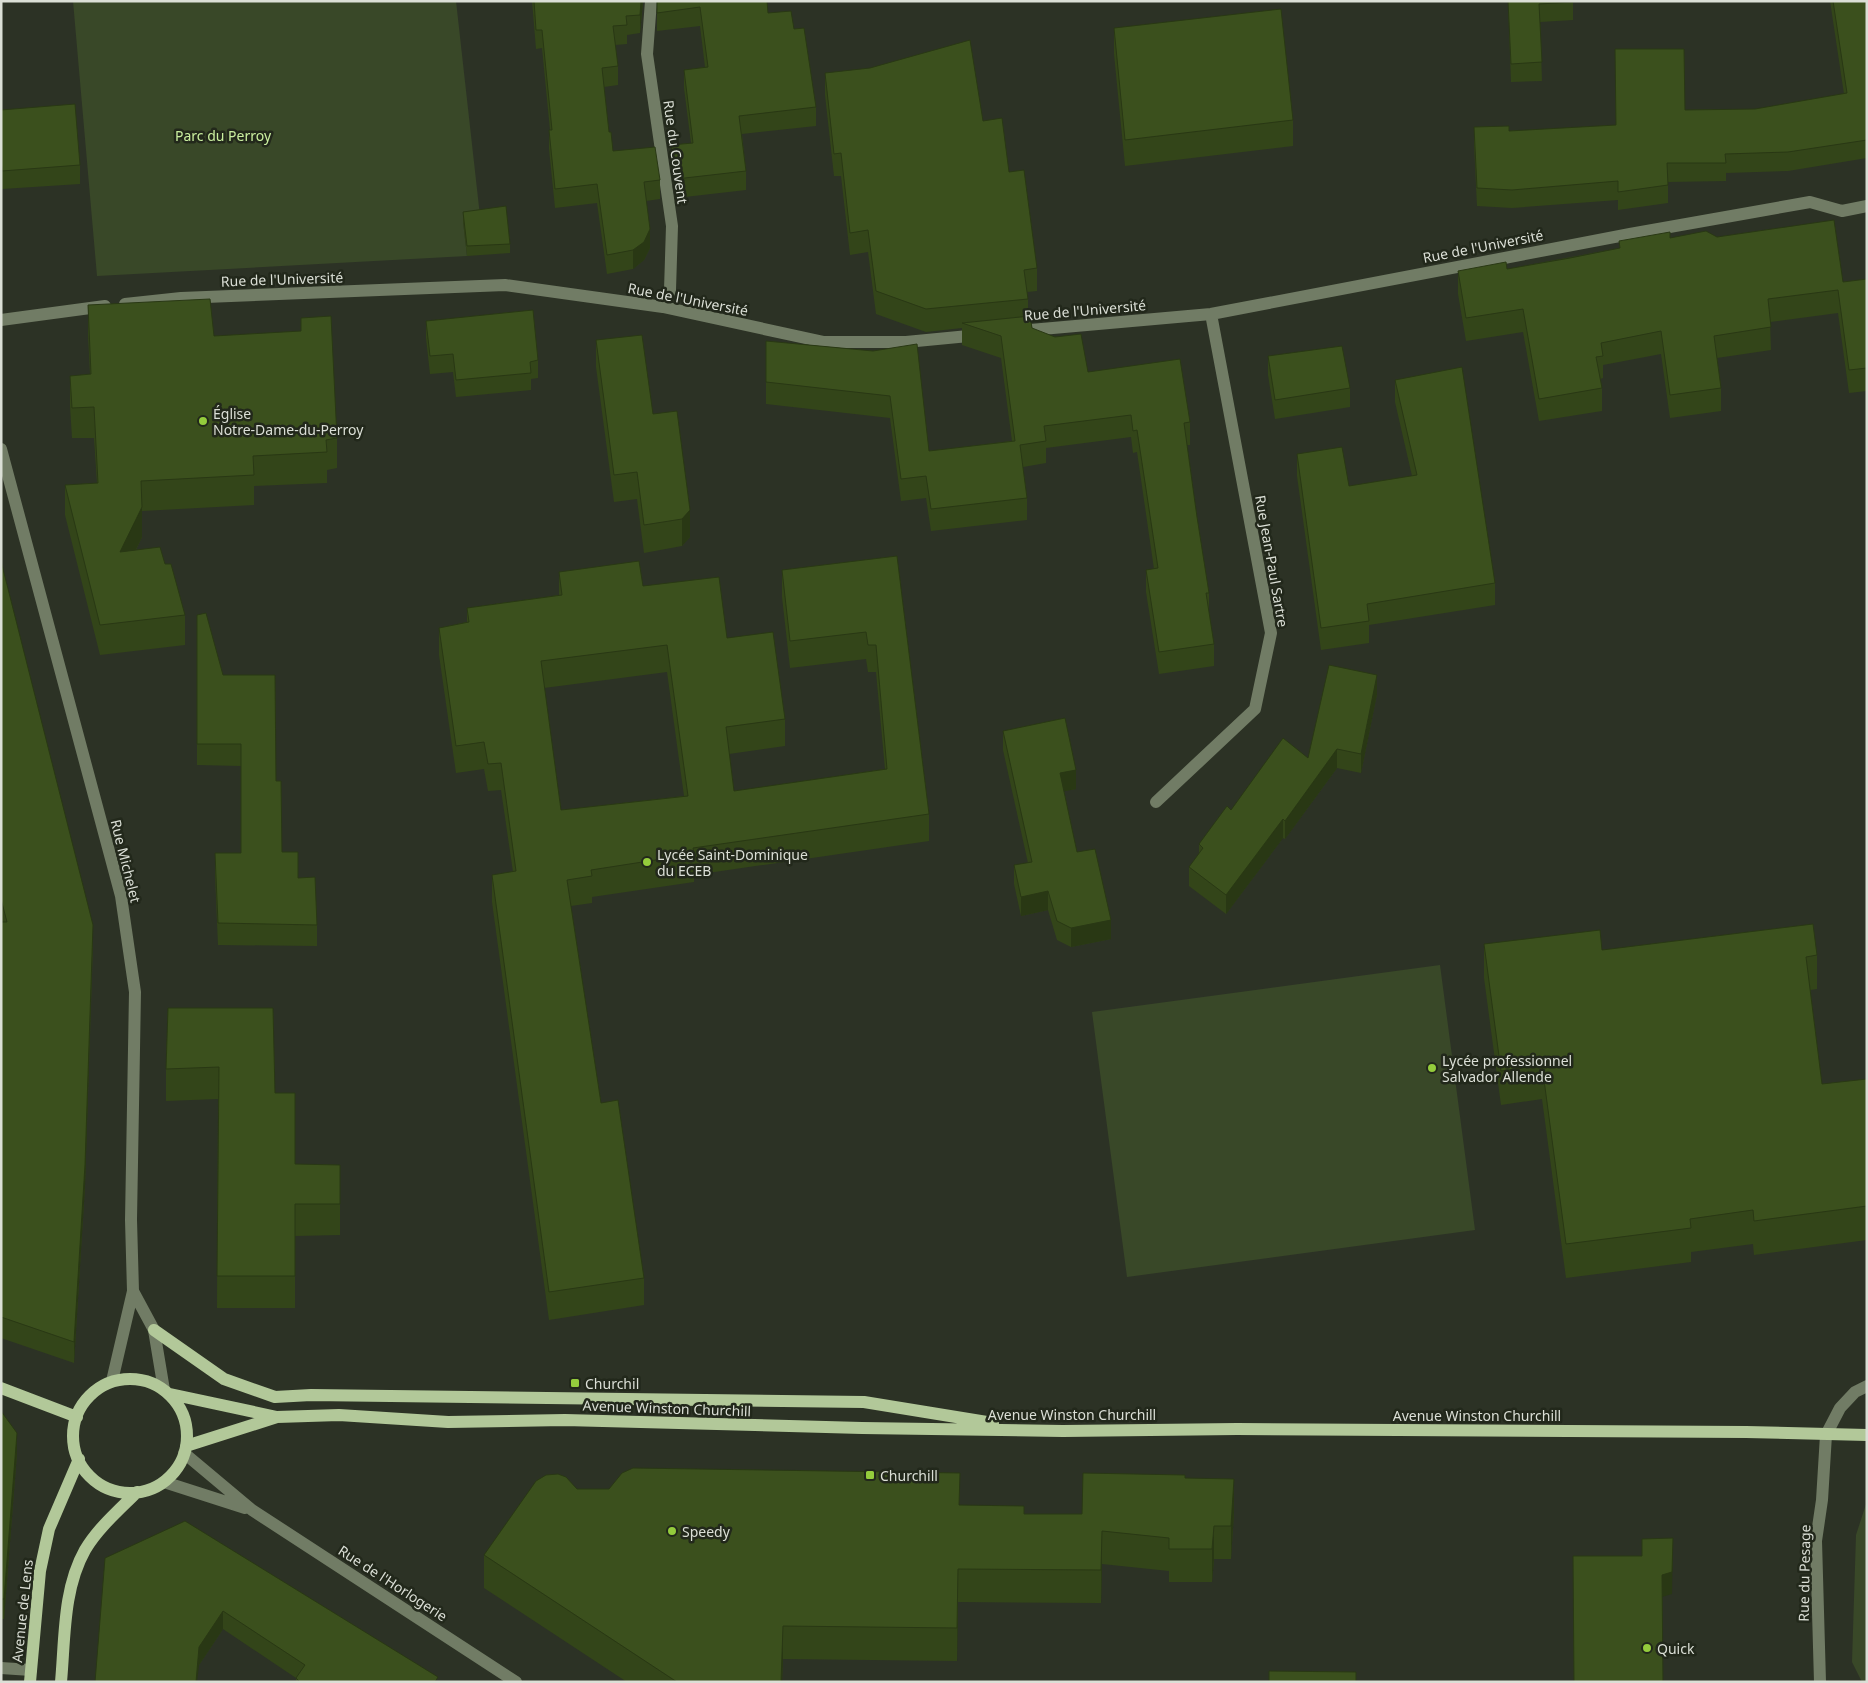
<svg xmlns="http://www.w3.org/2000/svg" width="1868" height="1683" font-family="'Noto Sans',sans-serif">
<style>
.green{fill:#394828}
.lines{fill:none;stroke-linecap:round;stroke-linejoin:round}
.minor{stroke:#717c65;stroke-width:12}
.major{stroke:#b2c899;stroke-width:12}
.wall{fill:#334519;fill-rule:evenodd}
.shaded-wall{fill:#293814}
.building{fill:#3b501d;stroke:#293814;fill-rule:evenodd}
.poi-dot{fill:#94cc3c;stroke:#22281b;stroke-width:2}
.labels{text-anchor:middle;dominant-baseline:central;stroke-width:5;stroke-linejoin:round;paint-order:stroke}
.park-label{font-size:14px;fill:#caef9f;stroke:#22281b}
.street-label{font-size:14px;fill:#dbdfd6;stroke:#22281b}
.poi-label{font-size:14px;fill:#dbdfd6;stroke:#22281b;text-anchor:start}
</style>
<rect width="100%" height="100%" fill="#2c3225"/>
<path class="green" d="M 73,1 L 456,1 L 480,216 L 463,221 L 467,256 L 97,276 Z
M 1440,965 L 1475,1230 L 1127,1277 L 1092,1012 Z
M 1867,1501 L 1867,1682 L 1862,1682 L 1852,1662 L 1856,1535 Z"/>
<g class="lines">
<path class="minor" d="M 651,1 L 647,54 L 672,226 L 670,290 L 663,307
M 125,304 L 181,298 L 505,285 L 663,307 L 824,342 L 906,342 L 979,335
M 1,320 L 105,306
M 1019,331 L 1211,314 L 1630,234 L 1810,202 L 1842,211 L 1867,206
M 1,449 L 121,896 L 135,992 L 131,1220 L 133,1291 L 112,1381
M 1156,802 L 1255,709 L 1271,633 L 1211,314
M 133,1291 L 154,1330 L 164,1390
M 184,1453 L 252,1510 L 516,1682
M 164,1482 L 245,1508
M 1,1668 L 31,1670
M 1820,1682 L 1816,1541 L 1822,1500 L 1826,1435 L 1840,1408 L 1855,1392 L 1867,1386"/>
<path class="major" d="M 154,1330 L 224,1379 L 275,1397 L 311,1395 L 864,1402 L 993,1423
M73 1436a57 57 0 1 1 114 0a57 57 0 1 1-114 0Z
M 1,1388 L 77,1417
M 170,1394 L 277,1417 L 339,1415 L 448,1422 L 565,1420 L 862,1428 L 1063,1431 L 1237,1429 L 1746,1432 L 1867,1435
M 186,1446 L 277,1417
M 30,1682 L 40,1571 L 49,1529 L 79,1459
M 61,1682 C 65,1638 63,1589 85,1550 C 98,1528 119,1510 137,1492"/>
</g>
<path class="wall" d="M 532,1 L 643,1 L 640,33 L 627,35 L 627,44 L 615,45 L 618,66 L 618,85 L 604,87 L 609,132 L 613,151 L 660,180 L 660,199 L 646,201 L 650,248 L 644,260 L 633,269 L 607,274 L 597,203 L 555,208 L 549,149 L 549,130 L 550,130 L 542,48 L 536,49 Z
M 657,1 L 768,13 L 794,29 L 816,107 L 816,126 L 742,134 L 746,171 L 746,190 L 676,198 L 671,164 L 671,145 L 691,143 L 684,88 L 684,70 L 705,67 L 700,26 L 657,31 Z
M 1508,1 L 1573,1 L 1573,20 L 1540,22 L 1542,81 L 1511,82 Z
M 1830,1 L 1867,1 L 1867,158 L 1788,171 L 1726,173 L 1726,181 L 1668,182 L 1668,203 L 1618,210 L 1618,200 L 1512,208 L 1477,206 L 1474,145 L 1474,127 L 1509,131 L 1616,125 L 1685,110 L 1755,109 L 1844,94 Z
M 1114,28 L 1293,120 L 1293,146 L 1125,166 L 1114,54 Z
M 825,73 L 983,121 L 1009,172 L 1037,268 L 1037,291 L 1027,292 L 1028,299 L 1028,316 L 1032,328 L 1088,372 L 1190,422 L 1190,445 L 1187,445 L 1197,517 L 1209,593 L 1209,613 L 1214,644 L 1214,666 L 1159,674 L 1146,592 L 1146,570 L 1154,569 L 1137,452 L 1133,453 L 1131,437 L 1046,448 L 1046,463 L 1023,467 L 1027,498 L 1027,520 L 931,531 L 926,498 L 901,501 L 890,418 L 766,404 L 766,341 L 873,351 L 929,451 L 1012,441 L 1001,358 L 962,345 L 962,328 L 926,332 L 876,314 L 868,252 L 850,255 L 841,176 L 834,176 L 825,95 Z
M 1,110 L 80,165 L 80,184 L 2,189 L 1,178 Z
M 463,212 L 510,244 L 510,253 L 467,256 L 463,221 Z
M 1717,237 L 1843,282 L 1867,279 L 1867,391 L 1849,393 L 1838,313 L 1770,322 L 1771,350 L 1717,358 L 1721,388 L 1721,411 L 1670,418 L 1661,354 L 1603,365 L 1603,378 L 1600,379 L 1602,388 L 1602,411 L 1539,421 L 1523,332 L 1466,341 L 1458,294 L 1458,271 L 1507,269 L 1619,248 L 1670,238 Z
M 88,305 L 214,336 L 337,438 L 337,468 L 327,470 L 327,483 L 254,486 L 254,505 L 142,511 L 142,537 L 136,550 L 165,564 L 185,615 L 185,645 L 100,655 L 65,515 L 65,485 L 97,483 L 94,438 L 72,438 L 70,406 L 70,376 L 90,374 L 88,335 Z
M 426,321 L 538,360 L 538,378 L 531,379 L 531,390 L 456,397 L 453,372 L 430,374 L 426,338 Z
M 596,340 L 653,414 L 690,537 L 682,546 L 644,553 L 637,499 L 614,502 L 596,367 Z
M 1268,356 L 1350,388 L 1350,407 L 1275,419 L 1268,375 Z
M 1395,380 L 1495,583 L 1495,605 L 1369,625 L 1369,643 L 1321,650 L 1297,476 L 1297,454 L 1349,486 L 1412,476 L 1395,402 Z
M 897,556 L 929,814 L 929,841 L 694,875 L 694,882 L 592,897 L 592,903 L 571,906 L 601,1103 L 644,1278 L 644,1305 L 549,1320 L 492,902 L 492,875 L 513,872 L 501,790 L 488,791 L 484,769 L 456,773 L 439,655 L 439,628 L 467,622 L 467,608 L 559,595 L 559,572 L 643,586 L 727,638 L 785,719 L 785,746 L 729,754 L 734,791 L 885,769 L 876,672 L 868,672 L 866,659 L 790,668 L 782,597 L 782,570 ZM 667,672 L 684,796 L 561,810 L 544,688 Z
M 1,561 L 93,946 L 85,1186 L 74,1363 L 1,1338 Z
M 197,615 L 223,675 L 276,781 L 282,852 L 298,878 L 317,925 L 317,946 L 218,945 L 215,875 L 215,853 L 241,853 L 241,766 L 197,765 Z
M 1377,694 L 1361,773 L 1337,768 L 1285,839 L 1283,838 L 1226,914 L 1189,886 L 1189,867 L 1199,855 L 1199,844 L 1231,810 L 1308,758 Z
M 1003,731 L 1076,789 L 1064,791 L 1077,852 L 1111,939 L 1071,947 L 1057,940 L 1048,910 L 1021,916 L 1014,884 L 1014,865 L 1028,863 L 1003,750 Z
M 1484,944 L 1602,950 L 1817,955 L 1817,989 L 1810,990 L 1822,1084 L 1867,1079 L 1867,1240 L 1754,1255 L 1753,1244 L 1691,1252 L 1691,1262 L 1566,1278 L 1542,1099 L 1501,1105 L 1484,978 Z
M 168,1008 L 275,1093 L 295,1164 L 340,1165 L 340,1235 L 295,1236 L 295,1308 L 217,1308 L 218,1099 L 166,1101 L 166,1069 Z
M 1,1411 L 17,1453 L 4,1619 L 1,1619 Z
M 1185,1478 L 1234,1512 L 1231,1559 L 1214,1559 L 1212,1582 L 1169,1582 L 1169,1571 L 1102,1564 L 1101,1603 L 958,1602 L 957,1661 L 783,1659 L 782,1682 L 627,1682 L 484,1588 L 484,1555 L 577,1489 L 960,1505 L 1024,1514 L 1082,1514 Z
M 105,1558 L 438,1682 L 296,1682 L 296,1678 L 223,1629 L 199,1665 Z"/>
<path class="shaded-wall" d="M 641,1 L 643,1 L 640,33 L 640,15 Z
M 650,229 L 650,248 L 644,260 L 633,269 L 633,250 Z
M 142,507 L 142,537 L 120,582 L 120,552 Z
M 690,510 L 690,537 L 682,546 L 682,519 Z
M 1377,675 L 1377,694 L 1361,773 L 1361,754 Z
M 1337,749 L 1337,768 L 1285,839 L 1285,821 Z
M 1076,770 L 1076,789 L 1060,792 L 1060,773 Z
M 1283,819 L 1283,838 L 1226,914 L 1226,895 Z
M 1048,891 L 1048,910 L 1021,916 L 1021,897 Z
M 1111,920 L 1111,939 L 1071,947 L 1071,928 Z
M 93,925 L 85,1186 L 74,1363 L 74,1342 Z
M 17,1433 L 17,1453 L 4,1619 L 4,1599 Z
M 1234,1479 L 1234,1512 L 1231,1559 L 1231,1526 Z
M 1214,1526 L 1214,1559 L 1212,1582 L 1212,1549 Z
M 1102,1531 L 1102,1564 L 1101,1603 L 1101,1570 Z
M 1673,1538 L 1672,1594 L 1662,1597 L 1662,1575 Z
M 958,1569 L 958,1602 L 957,1661 L 957,1628 Z
M 223,1611 L 223,1629 L 199,1665 L 197,1682 L 196,1682 L 199,1647 Z
M 783,1626 L 783,1659 L 782,1682 L 781,1682 Z"/>
<path class="building" d="M 534,1 L 641,1 L 640,15 L 626,16 L 627,25 L 613,26 L 618,66 L 602,68 L 609,132 L 611,132 L 613,151 L 655,147 L 660,180 L 644,182 L 650,229 L 644,242 L 633,250 L 607,255 L 597,184 L 555,189 L 549,130 L 552,130 L 542,30 L 536,30 Z
M 657,1 L 767,1 L 768,13 L 791,11 L 794,29 L 804,28 L 816,107 L 739,116 L 746,171 L 676,179 L 671,145 L 693,143 L 684,70 L 708,67 L 700,7 L 657,13 Z
M 1508,1 L 1573,1 L 1573,2 L 1539,4 L 1542,62 L 1511,64 Z
M 1833,1 L 1867,1 L 1867,140 L 1788,152 L 1725,154 L 1726,163 L 1667,163 L 1668,185 L 1618,192 L 1618,181 L 1512,190 L 1477,188 L 1474,127 L 1509,126 L 1509,131 L 1616,125 L 1615,49 L 1684,49 L 1685,110 L 1755,109 L 1847,93 Z
M 1281,9 L 1293,120 L 1125,140 L 1114,28 Z
M 970,40 L 983,121 L 1002,118 L 1009,172 L 1024,170 L 1037,268 L 1024,270 L 1028,299 L 926,309 L 876,291 L 868,230 L 850,233 L 841,153 L 834,154 L 825,73 L 870,68 Z
M 75,104 L 80,165 L 2,171 L 1,159 L 1,110 Z
M 506,206 L 510,244 L 467,246 L 463,212 Z
M 1834,220 L 1843,282 L 1867,279 L 1867,368 L 1849,370 L 1838,290 L 1768,299 L 1771,327 L 1714,336 L 1721,388 L 1670,395 L 1661,331 L 1601,343 L 1603,356 L 1596,357 L 1602,388 L 1539,399 L 1523,309 L 1466,318 L 1458,271 L 1506,262 L 1507,269 L 1570,258 L 1620,248 L 1619,241 L 1670,232 L 1670,238 L 1706,231 L 1717,237 Z
M 210,299 L 214,336 L 301,331 L 301,318 L 331,316 L 337,438 L 326,440 L 327,452 L 253,456 L 254,475 L 141,481 L 142,507 L 120,552 L 160,547 L 165,564 L 171,564 L 185,615 L 100,625 L 65,485 L 98,483 L 94,407 L 72,408 L 70,376 L 91,374 L 88,305 Z
M 533,310 L 538,360 L 530,362 L 531,373 L 456,380 L 453,354 L 430,356 L 426,321 Z
M 1030,316 L 1032,328 L 1055,337 L 1081,334 L 1088,372 L 1180,359 L 1190,422 L 1184,423 L 1197,517 L 1209,593 L 1206,593 L 1214,644 L 1159,652 L 1146,570 L 1158,568 L 1137,430 L 1133,431 L 1131,415 L 1044,426 L 1046,441 L 1020,445 L 1027,498 L 931,509 L 926,476 L 901,479 L 890,396 L 766,382 L 766,341 L 873,351 L 917,344 L 929,451 L 1015,441 L 1001,336 L 962,323 Z
M 642,335 L 653,414 L 677,411 L 690,510 L 682,519 L 644,525 L 637,472 L 614,475 L 596,340 Z
M 1342,346 L 1350,388 L 1275,400 L 1268,356 Z
M 1462,367 L 1495,583 L 1367,604 L 1369,621 L 1321,628 L 1297,454 L 1342,447 L 1349,486 L 1417,475 L 1395,380 Z
M 897,556 L 929,814 L 693,848 L 694,854 L 591,870 L 592,876 L 567,880 L 601,1103 L 618,1100 L 644,1278 L 549,1292 L 492,875 L 516,871 L 501,763 L 488,764 L 484,742 L 456,746 L 439,628 L 469,622 L 467,608 L 562,595 L 559,572 L 639,561 L 643,586 L 719,577 L 727,638 L 773,632 L 785,719 L 726,727 L 734,791 L 887,769 L 876,645 L 868,645 L 866,632 L 790,641 L 782,570 ZM 667,645 L 688,796 L 561,810 L 541,661 Z
M 1,561 L 93,925 L 85,1165 L 74,1342 L 1,1317 L 1,922 L 7,922 L 1,899 Z
M 206,613 L 223,675 L 275,675 L 276,781 L 281,781 L 282,852 L 298,852 L 298,878 L 315,877 L 317,925 L 218,923 L 215,853 L 241,853 L 241,744 L 197,744 L 197,615 Z
M 1329,665 L 1377,675 L 1361,754 L 1337,749 L 1285,821 L 1283,819 L 1226,895 L 1189,867 L 1203,848 L 1199,844 L 1227,806 L 1231,810 L 1283,738 L 1308,758 Z
M 1065,718 L 1076,770 L 1060,773 L 1077,852 L 1095,849 L 1111,920 L 1071,928 L 1057,921 L 1048,891 L 1021,897 L 1014,865 L 1032,862 L 1003,731 Z
M 1813,924 L 1817,955 L 1806,957 L 1822,1084 L 1867,1079 L 1867,1206 L 1754,1221 L 1753,1210 L 1690,1219 L 1691,1228 L 1566,1244 L 1542,1065 L 1501,1071 L 1484,944 L 1600,930 L 1602,950 Z
M 168,1008 L 273,1008 L 275,1093 L 295,1093 L 295,1164 L 340,1165 L 340,1204 L 295,1204 L 295,1276 L 217,1276 L 219,1067 L 166,1069 Z
M 1,1411 L 17,1433 L 4,1599 L 1,1599 Z
M 633,1468 L 960,1473 L 959,1505 L 1024,1506 L 1024,1514 L 1082,1514 L 1083,1473 L 1185,1475 L 1185,1478 L 1234,1479 L 1231,1526 L 1214,1526 L 1212,1549 L 1169,1549 L 1169,1538 L 1102,1531 L 1101,1570 L 958,1569 L 957,1628 L 783,1626 L 781,1682 L 677,1682 L 484,1555 L 536,1481 L 546,1475 L 558,1474 L 566,1477 L 577,1489 L 609,1489 L 622,1473 Z
M 185,1521 L 438,1677 L 435,1682 L 300,1682 L 296,1678 L 305,1665 L 223,1611 L 199,1647 L 196,1682 L 95,1682 L 105,1558 Z
M 1673,1538 L 1672,1572 L 1662,1575 L 1663,1682 L 1574,1682 L 1573,1556 L 1642,1556 L 1642,1539 Z
M 1269,1671 L 1356,1672 L 1356,1682 L 1269,1682 Z"/>
<g class="poi-dot">
<circle cx="203" cy="421" r="5"/>
<circle cx="647" cy="862" r="5"/>
<circle cx="1432" cy="1068" r="5"/>
<rect x="570" y="1378" width="10" height="10" rx="2.5"/>
<rect x="865" y="1470" width="10" height="10" rx="2.5"/>
<circle cx="672" cy="1531" r="5"/>
<circle cx="1647" cy="1648" r="5"/>
</g>
<g class="labels">
<g class="park-label">
<text x="223" y="135">Parc du Perroy</text>
</g>
<g class="street-label">
<text transform="translate(676 152) rotate(82)">Rue du Couvent</text>
<text transform="translate(1483 246) rotate(-11)">Rue de l'Université</text>
<text transform="translate(282 279) rotate(-2)">Rue de l'Université</text>
<text transform="translate(688 299) rotate(11)">Rue de l'Université</text>
<text transform="translate(1085 310) rotate(-5)">Rue de l'Université</text>
<text transform="translate(1272 561) rotate(80)">Rue Jean-Paul Sartre</text>
<text transform="translate(126 861) rotate(76)">Rue Michelet</text>
<text transform="translate(667 1408) rotate(2)">Avenue Winston Churchill</text>
<text x="1072" y="1414">Avenue Winston Churchill</text>
<text x="1477" y="1415">Avenue Winston Churchill</text>
<text transform="translate(1804 1573) rotate(-89)">Rue du Pesage</text>
<text transform="translate(393 1583) rotate(33)">Rue de l'Horlogerie</text>
<text transform="translate(22 1611) rotate(-84)">Avenue de Lens</text>
</g>
<g class="poi-label">
<text x="213" y="413">Église<tspan x="213" dy="16">Notre-Dame-du-Perroy</tspan></text>
<text x="657" y="854">Lycée Saint-Dominique<tspan x="657" dy="16">du ECEB</tspan></text>
<text x="1442" y="1060">Lycée professionnel<tspan x="1442" dy="16">Salvador Allende</tspan></text>
<text x="585" y="1383">Churchil</text>
<text x="880" y="1475">Churchill</text>
<text x="682" y="1531">Speedy</text>
<text x="1657" y="1648">Quick</text>
</g>
</g>
<rect width="1868" height="1683" fill="none" stroke="#dbdfd6" stroke-width="5"/>
</svg>
